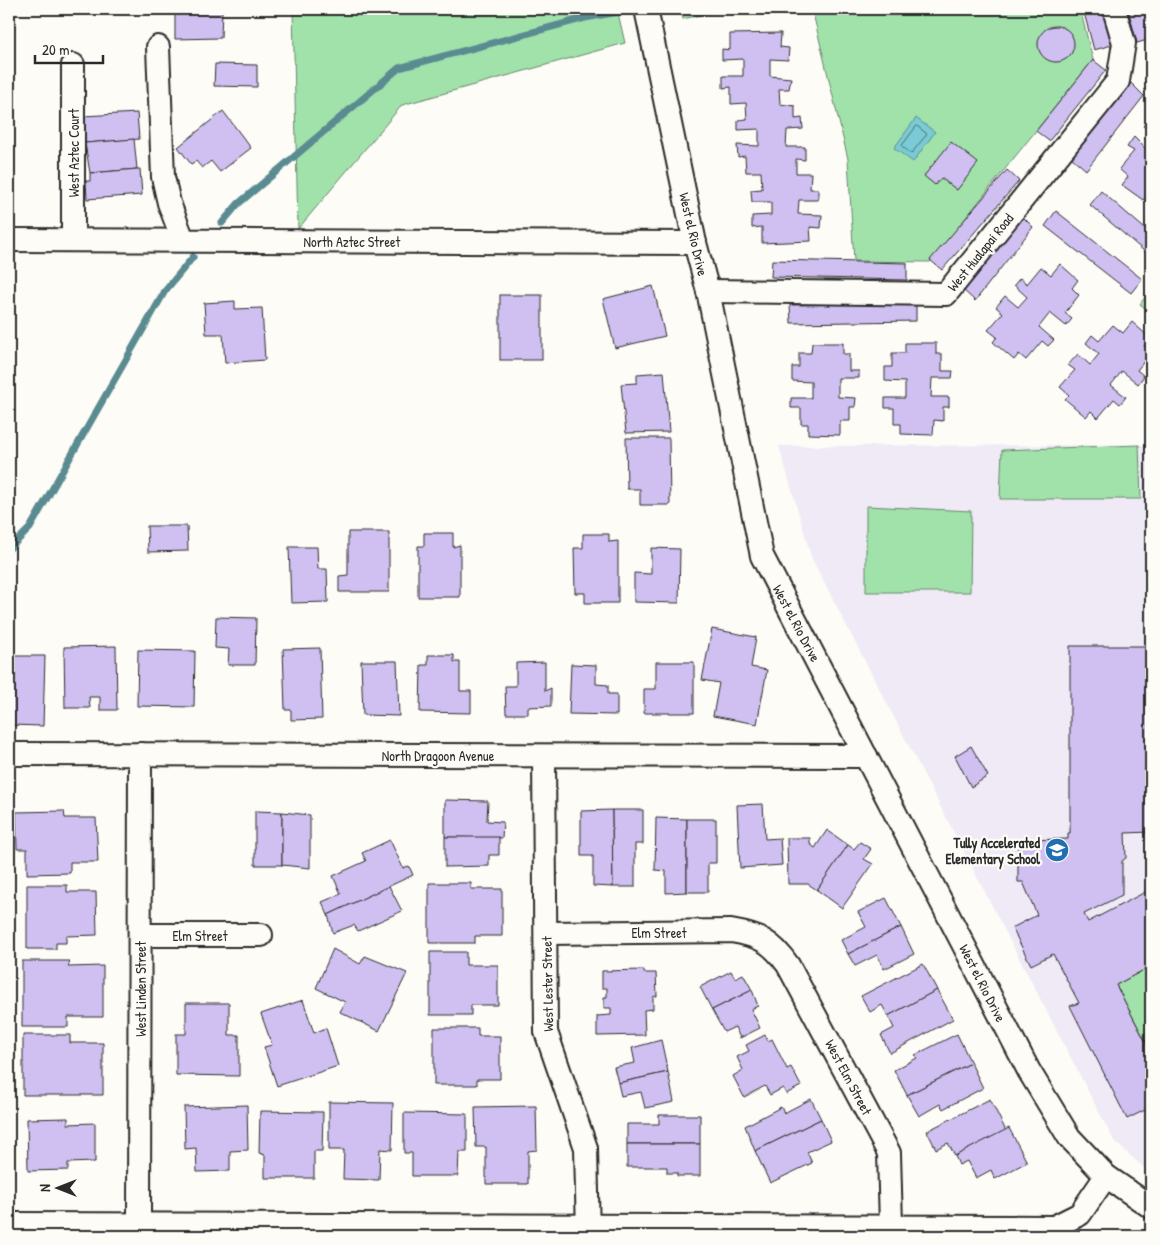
<svg xmlns="http://www.w3.org/2000/svg" width="1160" height="1245" font-family="'Patrick Hand',sans-serif">
<rect width="100%" height="100%" fill="#fdfcf7"/>
<filter id="ink" filterUnits="userSpaceOnUse"><feTurbulence type="fractalNoise" baseFrequency=".02" numOctaves="2"/><feDisplacementMap in="SourceGraphic" scale="10" xChannelSelector="R" yChannelSelector="G"/><feConvolveMatrix kernelMatrix="1 2 1 2 8 2 1 2 1" color-interpolation-filters="sRGB"/></filter>
<g filter="url(#ink)">
<polygon fill="#efeaf5" points="1151,445 1151,1174 1114,1141 812,559 779,446"/>
<g fill="#a1e2ab" stroke="#66866b">
<polygon points="293,9 617,9 625,43 402,105 298,229"/>
<polygon points="680,9 726,9 683,19"/>
<polygon points="812,9 1080,9 1093,60 930,262 854,261 848,159"/>
<polygon points="1151,289 1151,313 1140,304"/>
<polygon points="1139,445 1141,499 1000,499 1002,450"/>
<polygon points="866,506 971,511 970,592 866,592"/>
<polygon points="1151,966 1151,1051 1116,985"/>
</g>
<polygon fill="#7acbd5" stroke="#5a8b91" points="916,118 935,132 913,162 894,148"/>
<g fill="none" stroke-linecap="round" stroke-linejoin="round">
<polygon stroke="#4b6b6f" stroke-width="1" points="917,126 927,134 911,154 902,146"/>
<g stroke="#5a8b91" stroke-width="7">
<polyline points="222,223 238,204 399,68 585,18 635,9"/>
<polyline points="9,549 30,528 165,291 193,257"/>
</g>
</g>
<g fill="#cfc0f1" stroke="#2b2b2b">
<polygon points="175,9 222,9 221,38 175,39"/>
<polygon points="1083,9 1103,9 1112,45 1094,50"/>
<polygon points="1128,9 1145,9 1151,39 1137,43"/>
<circle cx="1056" cy="44" r="18"/>
<polygon points="781,33 780,47 789,48 788,60 770,59 770,76 791,78 789,89 779,89 780,104 795,106 795,119 802,118 803,129 787,130 786,147 805,147 805,160 796,159 796,173 811,173 810,189 818,189 818,200 799,200 798,214 822,215 821,228 810,227 811,241 762,243 762,227 752,228 752,216 771,215 771,202 752,202 751,190 762,189 761,172 746,172 745,156 738,157 737,145 759,146 759,129 738,130 738,120 747,119 746,103 731,104 731,87 723,88 723,76 743,76 743,59 722,60 722,49 730,50 730,34"/>
<polygon points="1093,60 1106,70 1049,141 1036,131"/>
<polygon points="215,64 257,65 257,87 214,86"/>
<polygon points="1131,83 1144,96 1086,170 1071,157"/>
<polygon points="223,111 251,148 220,172 211,161 202,168 196,161 191,164 178,147"/>
<polygon points="137,113 139,139 85,143 83,116"/>
<polygon points="1151,116 1151,133 1143,126"/>
<polygon points="1134,137 1149,152 1151,148 1151,197 1148,194 1143,200 1122,185 1128,177 1119,169 1134,151 1127,147"/>
<polygon points="134,139 137,169 90,173 85,143"/>
<polygon points="951,142 978,163 957,190 941,178 935,185 924,176"/>
<polygon points="137,169 140,169 142,195 87,199 86,181 90,181 90,173"/>
<polygon points="1007,170 1019,181 942,270 930,260"/>
<polygon points="1101,191 1151,234 1151,257 1090,205"/>
<polygon points="1056,211 1142,279 1131,293 1045,226"/>
<polygon points="1022,216 1033,227 975,301 961,288"/>
<polygon points="772,260 907,263 907,280 771,277"/>
<polygon points="1060,264 1078,280 1072,288 1079,295 1065,313 1072,319 1066,326 1050,313 1039,327 1054,340 1048,346 1042,341 1026,360 1019,354 1014,360 993,342 997,337 988,330 1003,313 996,307 1005,296 1018,307 1027,297 1014,285 1020,278 1027,284 1041,267 1051,275"/>
<polygon points="653,286 665,336 615,348 603,299"/>
<rect x="500" y="295" width="42" height="65"/>
<polygon points="235,301 235,309 262,308 265,360 225,363 223,334 206,334 204,303"/>
<polygon points="916,303 916,321 791,323 790,305"/>
<polygon points="1132,322 1150,338 1144,346 1151,353 1137,370 1144,376 1138,384 1122,371 1111,385 1126,397 1120,404 1114,399 1098,418 1091,411 1086,417 1065,399 1069,395 1060,387 1075,370 1068,365 1078,354 1090,365 1099,354 1086,343 1092,335 1099,341 1113,325 1123,333"/>
<polygon points="812,343 843,343 843,354 849,354 849,371 859,371 859,378 838,378 838,397 856,398 855,407 850,407 850,421 840,421 840,435 808,434 808,424 801,424 801,408 791,408 791,398 811,398 811,382 792,381 792,367 799,367 799,353 811,353"/>
<polygon points="905,343 936,343 936,354 942,354 942,371 953,371 952,378 932,378 931,397 949,397 949,407 943,407 943,421 934,420 933,435 901,434 901,424 894,424 894,408 885,408 885,398 905,398 905,382 885,381 885,367 892,367 892,353 905,353"/>
<polygon points="664,372 669,432 626,433 621,384 637,383 637,374"/>
<polygon points="626,438 669,438 670,505 640,505 640,489 627,489"/>
<polygon points="147,526 187,526 188,551 148,552"/>
<polygon points="348,532 389,532 389,592 339,592 339,576 348,575"/>
<polygon points="424,533 453,533 453,547 460,545 460,597 418,597 418,546 424,546"/>
<polygon points="583,534 609,534 609,542 618,541 618,603 585,603 585,593 575,593 574,548 583,548"/>
<polygon points="289,547 317,547 318,569 327,569 328,602 291,603"/>
<polygon points="651,548 680,549 679,603 634,602 634,573 651,574"/>
<polygon points="216,617 256,618 255,665 228,665 229,649 215,648"/>
<polygon points="712,629 756,637 751,667 767,670 757,724 713,716 719,683 702,680"/>
<polygon points="116,646 117,710 100,710 100,697 89,697 90,708 65,708 64,647"/>
<polygon points="1070,646 1151,646 1151,832 1125,833 1126,858 1122,861 1122,895 1084,914 1088,922 1151,889 1151,966 1116,985 1151,1052 1151,1107 1127,1119 1070,1006 1079,1003 1053,954 1031,965 1012,928 1037,915 1023,882 1018,882 1018,840 1068,839 1068,833 1070,833"/>
<polygon points="320,648 322,719 291,720 291,710 285,710 283,649"/>
<polygon points="138,650 195,651 194,707 137,706"/>
<polygon points="428,655 454,655 454,662 460,662 460,691 471,691 471,713 420,712 421,665 428,665"/>
<polygon points="9,656 45,656 43,726 9,725"/>
<polygon points="361,661 397,661 399,716 363,715"/>
<polygon points="545,662 545,691 551,688 551,706 528,707 528,714 506,714 505,686 516,686 516,663"/>
<polygon points="656,662 694,662 694,713 644,713 644,689 656,689"/>
<polygon points="571,664 596,665 596,684 608,685 608,694 617,694 617,715 569,714"/>
<polygon points="971,746 988,776 971,787 955,756"/>
<polygon points="445,800 488,801 487,821 503,822 502,838 445,837"/>
<polygon points="763,804 765,839 780,838 782,865 740,868 737,805"/>
<polygon points="612,810 613,887 593,886 593,856 581,856 581,811"/>
<polygon points="612,810 643,810 643,844 635,844 635,887 613,887"/>
<polygon points="64,811 65,818 96,818 98,862 70,862 70,873 27,874 27,849 17,849 16,812"/>
<polygon points="255,811 282,812 282,865 255,865"/>
<polygon points="282,812 310,815 310,868 282,865"/>
<polygon points="656,818 687,819 687,892 666,893 666,871 655,870"/>
<polygon points="687,819 716,819 716,863 708,863 708,892 687,892"/>
<polygon points="827,830 848,845 817,890 808,884 788,884 787,838 810,838 810,844 815,848"/>
<polygon points="445,837 499,837 499,855 489,855 489,866 445,867"/>
<polygon points="390,840 403,868 409,866 413,875 328,915 322,902 341,894 333,876 366,861 362,853"/>
<polygon points="860,842 871,849 864,859 873,864 842,908 817,890 848,845 854,849"/>
<polygon points="429,883 471,883 471,889 502,889 502,936 475,936 475,943 429,943"/>
<polygon points="27,885 67,885 67,892 96,892 97,935 66,936 66,943 56,943 56,949 27,949"/>
<polygon points="389,886 402,911 358,931 354,925 333,933 328,915"/>
<polygon points="886,898 901,927 848,954 841,940 866,927 858,912"/>
<polygon points="901,927 914,954 884,969 877,955 855,966 848,954"/>
<polygon points="333,949 360,964 365,956 407,973 379,1031 340,1012 345,1002 316,988"/>
<polygon points="430,952 466,952 466,965 498,965 498,1005 471,1005 471,1015 430,1015"/>
<polygon points="22,961 70,961 68,967 103,966 103,1017 68,1017 68,1027 22,1027"/>
<polygon points="923,964 937,990 888,1016 882,1005 870,1012 861,996"/>
<polygon points="644,970 644,973 656,973 657,996 653,997 653,1009 644,1010 645,1035 597,1036 597,1016 611,1015 611,1008 604,1008 604,997 607,997 607,988 602,988 602,971"/>
<polygon points="731,971 735,978 743,974 752,990 712,1010 700,987"/>
<polygon points="752,990 758,1006 751,1009 760,1028 740,1038 735,1027 724,1032 712,1010"/>
<polygon points="937,990 953,1019 890,1053 881,1035 894,1028 888,1016"/>
<polygon points="303,1000 314,1033 326,1028 338,1066 277,1086 264,1047 272,1045 261,1014"/>
<polygon points="186,1003 229,1003 229,1035 239,1035 239,1076 176,1075 176,1034 186,1034"/>
<polygon points="434,1028 478,1028 478,1036 500,1036 500,1079 477,1079 477,1085 434,1085"/>
<polygon points="957,1034 971,1063 907,1095 894,1070 917,1058 915,1055"/>
<polygon points="23,1035 70,1035 70,1043 103,1043 103,1095 23,1095"/>
<polygon points="765,1035 768,1041 772,1039 787,1069 791,1067 801,1086 786,1094 783,1088 770,1095 765,1086 744,1097 733,1076 743,1070 737,1057 749,1051 746,1045"/>
<polygon points="661,1040 668,1072 618,1083 614,1067 635,1063 632,1048"/>
<polygon points="971,1063 983,1088 943,1109 940,1104 919,1116 907,1095"/>
<polygon points="668,1072 674,1102 645,1108 641,1092 621,1096 618,1083"/>
<polygon points="811,1099 821,1119 755,1151 745,1126 781,1107 784,1113"/>
<polygon points="990,1099 1006,1131 955,1156 948,1143 936,1149 927,1131"/>
<polygon points="329,1102 393,1103 392,1150 380,1149 379,1180 343,1179 344,1150 329,1150"/>
<polygon points="247,1105 248,1150 230,1151 230,1171 197,1172 196,1148 185,1149 184,1107"/>
<polygon points="536,1106 537,1150 528,1151 528,1184 486,1184 486,1147 476,1147 475,1107"/>
<polygon points="260,1111 323,1112 322,1151 314,1151 314,1178 265,1178 265,1155 259,1153"/>
<polygon points="404,1113 467,1114 467,1152 459,1152 458,1176 412,1176 412,1153 404,1153"/>
<polygon points="659,1115 700,1115 700,1144 627,1144 627,1124 659,1124"/>
<polygon points="68,1118 68,1124 95,1123 95,1162 68,1163 68,1170 28,1171 27,1119"/>
<polygon points="821,1119 831,1141 807,1152 812,1163 770,1183 755,1151"/>
<polygon points="1009,1128 1027,1162 995,1179 991,1170 976,1178 967,1161 959,1165 955,1156"/>
<polygon points="627,1144 700,1144 700,1176 677,1176 677,1173 667,1173 667,1167 627,1167"/>
</g>
<g fill="none" stroke-linecap="round" stroke-linejoin="round">
<g stroke="#2b2b2b" stroke-width="26">
<g id="minor">
<polyline points="646,9 695,243 708,291 762,556 1029,1071 1069,1137 1106,1176 1151,1207"/>
<polyline points="158,47 163,177 169,203 183,240"/>
<polyline points="73,65 73,240"/>
<polyline points="9,240 695,243"/>
<polyline points="708,291 946,294 1118,81 1124,43 1114,9"/>
<polyline points="9,754 866,756"/>
<polyline points="544,756 546,1032 586,1148 588,1236"/>
<path d="M547,933L731,931C760,936 771,941 788,965L889,1153L891,1225"/>
<polyline points="140,935 261,935"/>
<polyline points="9,1224 1054,1227 1080,1214 1106,1176"/>
<polyline points="139,1225 140,754"/>
</g>
</g>
<use href="#minor" stroke="#fdfcf7" stroke-width="22"/>
</g>
</g>
<defs>
<g id="school-disc" transform="scale(1.25)"><circle r="9.5" fill="#1f6fb2" stroke="#fdfcf7"/><path d="M0-5L7-2L0 1L-7-2ZM-4 1L0 2.5L4 1V4Q0 6-4 4Z" fill="#fff"/></g>
</defs>
<g fill-rule="evenodd">
<use href="#school-disc" x="1057" y="850"/>
</g>
<g text-anchor="middle" dominant-baseline="central" stroke-width="4.5" stroke-linejoin="round" paint-order="stroke">
<g font-size="14" fill="#2b2b2b" stroke="#fdfcf7">
<text transform="translate(73 153) rotate(-90)">West Aztec Court</text>
<text transform="translate(694 234) rotate(77)">West el Rio Drive</text>
<text x="352" y="241">North Aztec Street</text>
<text transform="translate(980 252) rotate(-51)">West Hualapai Road</text>
<text transform="translate(797 623) rotate(62)">West el Rio Drive</text>
<text x="438" y="755">North Dragoon Avenue</text>
<text x="659" y="932">Elm Street</text>
<text x="200" y="935">Elm Street</text>
<text transform="translate(983 983) rotate(63)">West el Rio Drive</text>
<text transform="translate(547 984) rotate(-91)">West Lester Street</text>
<text transform="translate(140 989) rotate(-90)">West Linden Street</text>
<text transform="translate(849 1077) rotate(62)">West Elm Street</text>
</g>
<g font-size="14" font-weight="bold" fill="#2b2b2b" stroke="#fdfcf7" text-anchor="end">
<text x="1040" y="842">Tully Accelerated<tspan x="1040" dy="16">Elementary School</tspan></text>
</g>
</g>
<rect width="1160" height="1245" fill="none" stroke="#fdfcf7" stroke-width="30"/>
<rect x="15" y="15" width="1130" height="1215" fill="none" stroke="#2b2b2b" stroke-width="2" filter="url(#ink)"/>
<g transform="translate(58 1188) rotate(270)" stroke="#fdfcf7" stroke-width="4" paint-order="stroke">
<path d="M0-4L9 19L0 12L-9 19Z" fill="#2b2b2b"/>
<text y="-8" font-size="14" font-weight="bold" text-anchor="middle" fill="#2b2b2b">N</text>
</g>
<path d="M35 55v8h68v-8" fill="none" stroke="#2b2b2b" stroke-width="2.5"/>
<text x="42" y="55" font-size="15" fill="#2b2b2b" stroke="#fdfcf7" stroke-width="4" paint-order="stroke">20 m</text>
</svg>
